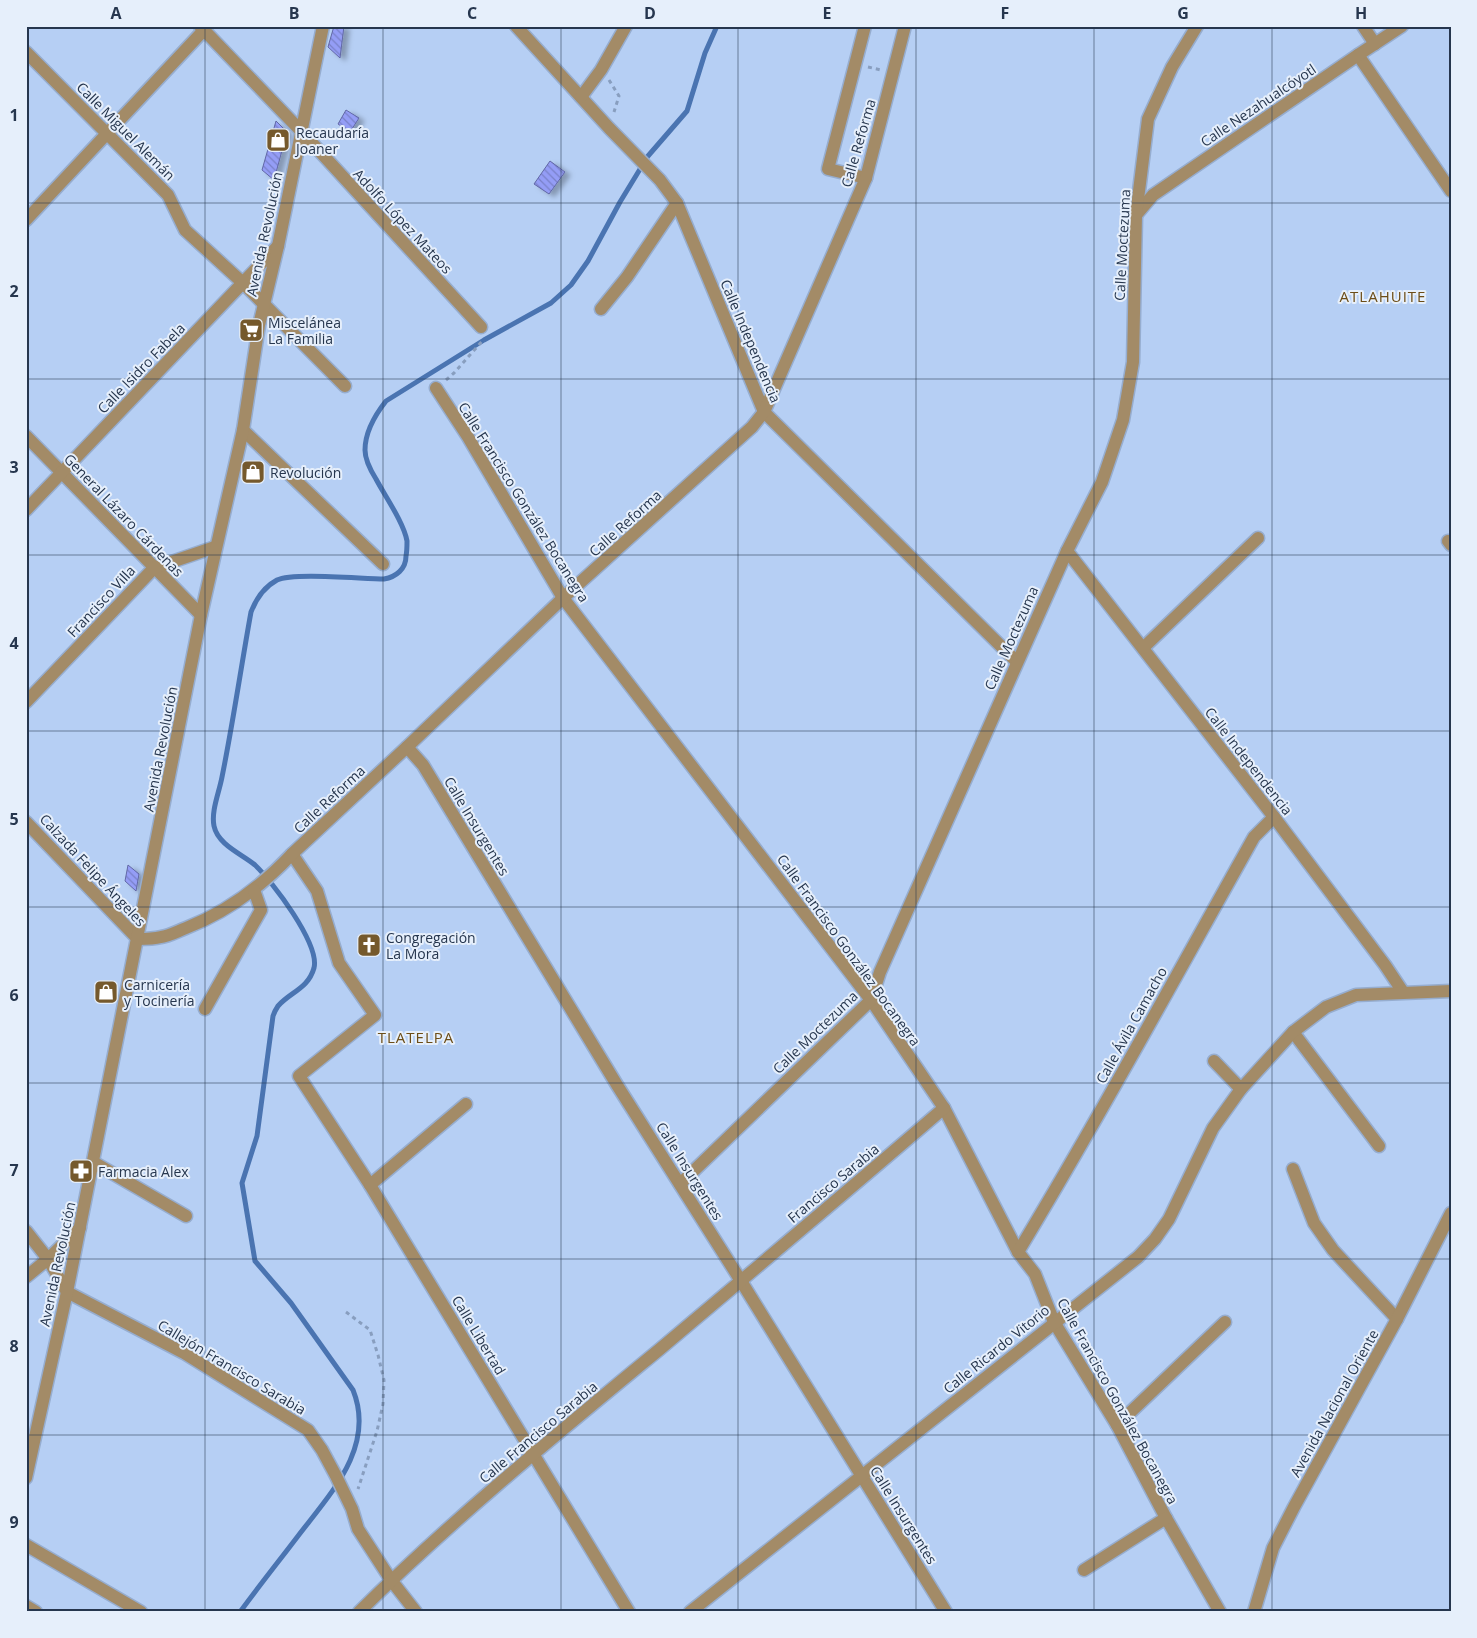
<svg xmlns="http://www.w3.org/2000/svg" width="1477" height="1638" font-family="'Open Sans',sans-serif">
<defs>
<pattern id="building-back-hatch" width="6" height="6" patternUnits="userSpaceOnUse" patternTransform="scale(1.25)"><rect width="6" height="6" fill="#949df6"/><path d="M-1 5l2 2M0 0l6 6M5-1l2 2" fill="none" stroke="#7981c9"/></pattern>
<filter id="shadow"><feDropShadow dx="5.5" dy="3" stdDeviation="2.5" flood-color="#0004"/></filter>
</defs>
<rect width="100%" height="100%" fill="#b6cff4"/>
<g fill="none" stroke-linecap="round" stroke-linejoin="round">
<path stroke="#4a74b1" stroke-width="5" d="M240,1612C259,1586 279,1561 298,1536C330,1494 376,1447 353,1390L291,1303L255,1261L242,1183L257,1136L273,1016C274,1013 276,1009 278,1006C290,992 308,989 314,968C320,944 272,881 255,865C242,854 218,845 214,826C211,811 219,793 222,777C233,723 241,667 251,612C256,599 264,587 277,580C293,572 363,579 384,579C396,577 406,569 406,556C407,551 407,546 407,541C404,523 385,496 376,479C371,471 365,460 365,450C365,431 375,415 386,401L484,340L551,303L571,285L588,261L620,202L648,156L687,111L705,53L717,26"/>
</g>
<g fill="url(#building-back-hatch)" stroke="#6167a5" filter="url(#shadow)">
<polygon points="334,26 344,26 340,58 328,47"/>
<polygon points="346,110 359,118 350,132 338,124"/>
<polygon points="276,121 287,132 274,180 262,170"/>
<polygon points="550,161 565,172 549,194 534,184"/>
<polygon points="128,865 139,874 136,891 125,881"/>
</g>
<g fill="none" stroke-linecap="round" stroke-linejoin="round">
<g stroke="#96adcf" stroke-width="15">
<g id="minor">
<polyline points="200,26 301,131 481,327"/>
<polyline points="516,26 609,128 660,180 677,203 764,412 1017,662"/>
<polyline points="865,26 828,169 866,178"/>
<polyline points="1363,26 1375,44"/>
<polyline points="26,52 168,195 185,230 243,283 345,386"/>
<polyline points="1358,55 1451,191"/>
<polyline points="581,97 601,70 626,26"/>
<polyline points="1136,215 1153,195 1358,55 1402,26"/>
<polyline points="26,220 204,30"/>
<polyline points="601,309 627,277 677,203"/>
<polyline points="436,388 468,437 563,598 871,1000 944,1108 1018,1252 1035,1274 1054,1322 1117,1425 1166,1518 1220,1612"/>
<polyline points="243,430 383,564"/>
<polyline points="26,436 201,615"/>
<polyline points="26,510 278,246"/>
<polyline points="1448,541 1451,545"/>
<polyline points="1067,551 1274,817 1385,965 1403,992"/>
<polyline points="1143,648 1258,538"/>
<polyline points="26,702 154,568 215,547"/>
<polyline points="407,747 423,765 617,1085 741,1281 946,1612"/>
<polyline points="26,822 138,939"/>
<polyline points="292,854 317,891 339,963 375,1015 299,1076 370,1185 629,1612"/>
<path d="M138,939C145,939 153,939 161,937C169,936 178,931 186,928C227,912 262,886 292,854L407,747L563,598L752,427L764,412L866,178L905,26"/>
<polyline points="205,1009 261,910 254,890"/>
<polyline points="1293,1032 1379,1146"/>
<polyline points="1214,1061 1241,1089"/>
<polyline points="93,1162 186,1216"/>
<polyline points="1293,1169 1314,1223 1333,1250 1397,1319"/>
<polyline points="680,1184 871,1000 880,972 1067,551 1102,482 1123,420 1133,362 1136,215 1148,119 1172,67 1197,26"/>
<polyline points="370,1185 466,1104"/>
<polyline points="26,1231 48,1259 67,1292 184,1353 308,1430 322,1450 336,1476 352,1509 358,1529 391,1580 416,1612"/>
<path d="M1018,1252C1100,1116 1176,976 1254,837L1274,817"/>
<polyline points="26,1277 48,1259 80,1228"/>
<polyline points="1117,1425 1225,1322"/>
<polyline points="26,1478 67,1292 201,615 243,430 259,325 278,246 323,26"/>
<polyline points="26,1545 141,1612"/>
<polyline points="1084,1570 1166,1518"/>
<polyline points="26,1606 36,1612"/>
<path d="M359,1612C454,1518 557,1434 660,1349C755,1269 850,1189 944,1108"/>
<polyline points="690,1612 1138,1257 1155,1239 1169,1219 1213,1128 1241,1089 1293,1032 1326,1007 1356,995 1451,991"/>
<polyline points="1254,1612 1273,1548 1294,1507 1397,1319 1451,1213"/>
</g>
</g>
<g stroke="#889ebf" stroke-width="3" stroke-dasharray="4 4" stroke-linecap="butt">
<polyline points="868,67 881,70"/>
<polyline points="609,80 619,96 614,112"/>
<polyline points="446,380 454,373 484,339"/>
<polyline points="346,1312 370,1330 378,1355 384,1380 383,1404 377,1431 358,1489"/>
</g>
<use href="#minor" stroke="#a38b67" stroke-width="12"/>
</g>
<path fill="none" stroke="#26364e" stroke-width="1" stroke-opacity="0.55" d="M205,26V1612M383,26V1612M561,26V1612M738,26V1612M916,26V1612M1094,26V1612M1272,26V1612M26,203H1451M26,379H1451M26,555H1451M26,731H1451M26,907H1451M26,1083H1451M26,1259H1451M26,1435H1451"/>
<defs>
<g id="shop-square" transform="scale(1.25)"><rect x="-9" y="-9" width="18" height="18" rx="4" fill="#75592c" stroke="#e6effb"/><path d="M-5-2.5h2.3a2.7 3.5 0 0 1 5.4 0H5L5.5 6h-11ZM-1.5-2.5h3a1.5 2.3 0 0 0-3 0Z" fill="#fff"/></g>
<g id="supermarket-square" transform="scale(1.25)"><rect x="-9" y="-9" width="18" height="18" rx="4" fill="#75592c" stroke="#e6effb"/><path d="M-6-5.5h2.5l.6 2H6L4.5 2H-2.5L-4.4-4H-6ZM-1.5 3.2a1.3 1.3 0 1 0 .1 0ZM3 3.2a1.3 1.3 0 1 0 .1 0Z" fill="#fff"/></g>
<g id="church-square" transform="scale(1.25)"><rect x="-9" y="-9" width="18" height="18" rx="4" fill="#75592c" stroke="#e6effb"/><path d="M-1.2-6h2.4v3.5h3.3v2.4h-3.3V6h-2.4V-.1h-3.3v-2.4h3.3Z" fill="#fff"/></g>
<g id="pharmacy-square" transform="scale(1.25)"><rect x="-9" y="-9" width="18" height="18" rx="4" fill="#75592c" stroke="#e6effb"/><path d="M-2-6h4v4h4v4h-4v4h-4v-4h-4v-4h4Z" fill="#fff"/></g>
</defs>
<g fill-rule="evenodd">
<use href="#shop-square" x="278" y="140"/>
<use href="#supermarket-square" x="251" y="330"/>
<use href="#shop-square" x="253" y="472"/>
<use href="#church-square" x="369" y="945"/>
<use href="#shop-square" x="106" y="992"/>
<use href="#pharmacy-square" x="81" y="1171"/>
</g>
<g text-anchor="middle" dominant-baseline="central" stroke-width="4" stroke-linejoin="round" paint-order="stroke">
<g font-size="14" fill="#26364e" stroke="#e6effb">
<text transform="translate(1258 105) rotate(-34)">Calle Nezahualcóyotl</text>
<text transform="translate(126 131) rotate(45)">Calle Miguel Alemán</text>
<text transform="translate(858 143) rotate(-74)">Calle Reforma</text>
<text transform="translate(403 221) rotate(47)">Adolfo López Mateos</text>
<text transform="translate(264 234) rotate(-78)">Avenida Revolución</text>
<text transform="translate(1122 245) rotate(-87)">Calle Moctezuma</text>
<text transform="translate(751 341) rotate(67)">Calle Independencia</text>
<text transform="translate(141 368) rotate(-46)">Calle Isidro Fabela</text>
<text transform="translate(524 502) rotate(58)">Calle Francisco González Bocanegra</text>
<text transform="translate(124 515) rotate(46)">General Lázaro Cárdenas</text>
<text transform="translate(625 523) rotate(-42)">Calle Reforma</text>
<text transform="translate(101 601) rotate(-47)">Francisco Villa</text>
<text transform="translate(1011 638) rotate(-66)">Calle Moctezuma</text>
<text transform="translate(160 749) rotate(-79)">Avenida Revolución</text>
<text transform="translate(1249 761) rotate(52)">Calle Independencia</text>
<text transform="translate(329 799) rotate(-43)">Calle Reforma</text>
<text transform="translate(477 826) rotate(59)">Calle Insurgentes</text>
<text transform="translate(93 870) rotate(47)">Calzada Felipe Ángeles</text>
<text transform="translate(849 950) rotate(54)">Calle Francisco González Bocanegra</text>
<text transform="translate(1131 1025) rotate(-61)">Calle Ávila Camacho</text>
<text transform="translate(815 1032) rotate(-44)">Calle Moctezuma</text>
<text transform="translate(690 1171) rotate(58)">Calle Insurgentes</text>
<text transform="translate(833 1183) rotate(-40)">Francisco Sarabia</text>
<text transform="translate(57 1264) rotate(-78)">Avenida Revolución</text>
<text transform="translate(479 1335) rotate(59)">Calle Libertad</text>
<text transform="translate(996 1349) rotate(-39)">Calle Ricardo Vitorio</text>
<text transform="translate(232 1367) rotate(31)">Callejón Francisco Sarabia</text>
<text transform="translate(1118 1401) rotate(61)">Calle Francisco González Bocanegra</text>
<text transform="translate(1334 1403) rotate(-61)">Avenida Nacional Oriente</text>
<text transform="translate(538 1432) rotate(-40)">Calle Francisco Sarabia</text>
<text transform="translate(904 1515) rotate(58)">Calle Insurgentes</text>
</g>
<g font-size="14" fill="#26364e" stroke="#e6effb" text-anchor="start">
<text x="296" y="132">Recaudaría<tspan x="296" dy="16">Joaner</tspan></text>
<text x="268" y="322">Miscelánea<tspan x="268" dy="16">La Familia</tspan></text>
<text x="270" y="472">Revolución</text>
<text x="386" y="937">Congregación<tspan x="386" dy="16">La Mora</tspan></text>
<text x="124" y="984">Carnicería<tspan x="124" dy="16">y Tocinería</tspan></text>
<text x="98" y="1171">Farmacia Alex</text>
</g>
<g font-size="15" letter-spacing="1" fill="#6c4d17" stroke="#e6effb">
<text x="1383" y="296">ATLAHUITE</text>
<text x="416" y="1037">TLATELPA</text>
</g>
</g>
<rect width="1477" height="1638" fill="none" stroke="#e6effb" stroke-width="55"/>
<rect x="28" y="28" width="1422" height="1582" fill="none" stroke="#26364e" stroke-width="2"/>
<g font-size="16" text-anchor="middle" font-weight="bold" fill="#26364e">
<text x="116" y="19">A</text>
<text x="294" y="19">B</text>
<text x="472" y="19">C</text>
<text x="650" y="19">D</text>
<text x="827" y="19">E</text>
<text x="1005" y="19">F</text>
<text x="1183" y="19">G</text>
<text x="1361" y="19">H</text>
<text x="14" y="121">1</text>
<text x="14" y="297">2</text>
<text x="14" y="473">3</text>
<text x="14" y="649">4</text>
<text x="14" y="825">5</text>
<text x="14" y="1001">6</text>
<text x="14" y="1176">7</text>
<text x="14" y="1352">8</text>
<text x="14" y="1528">9</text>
</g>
</svg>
